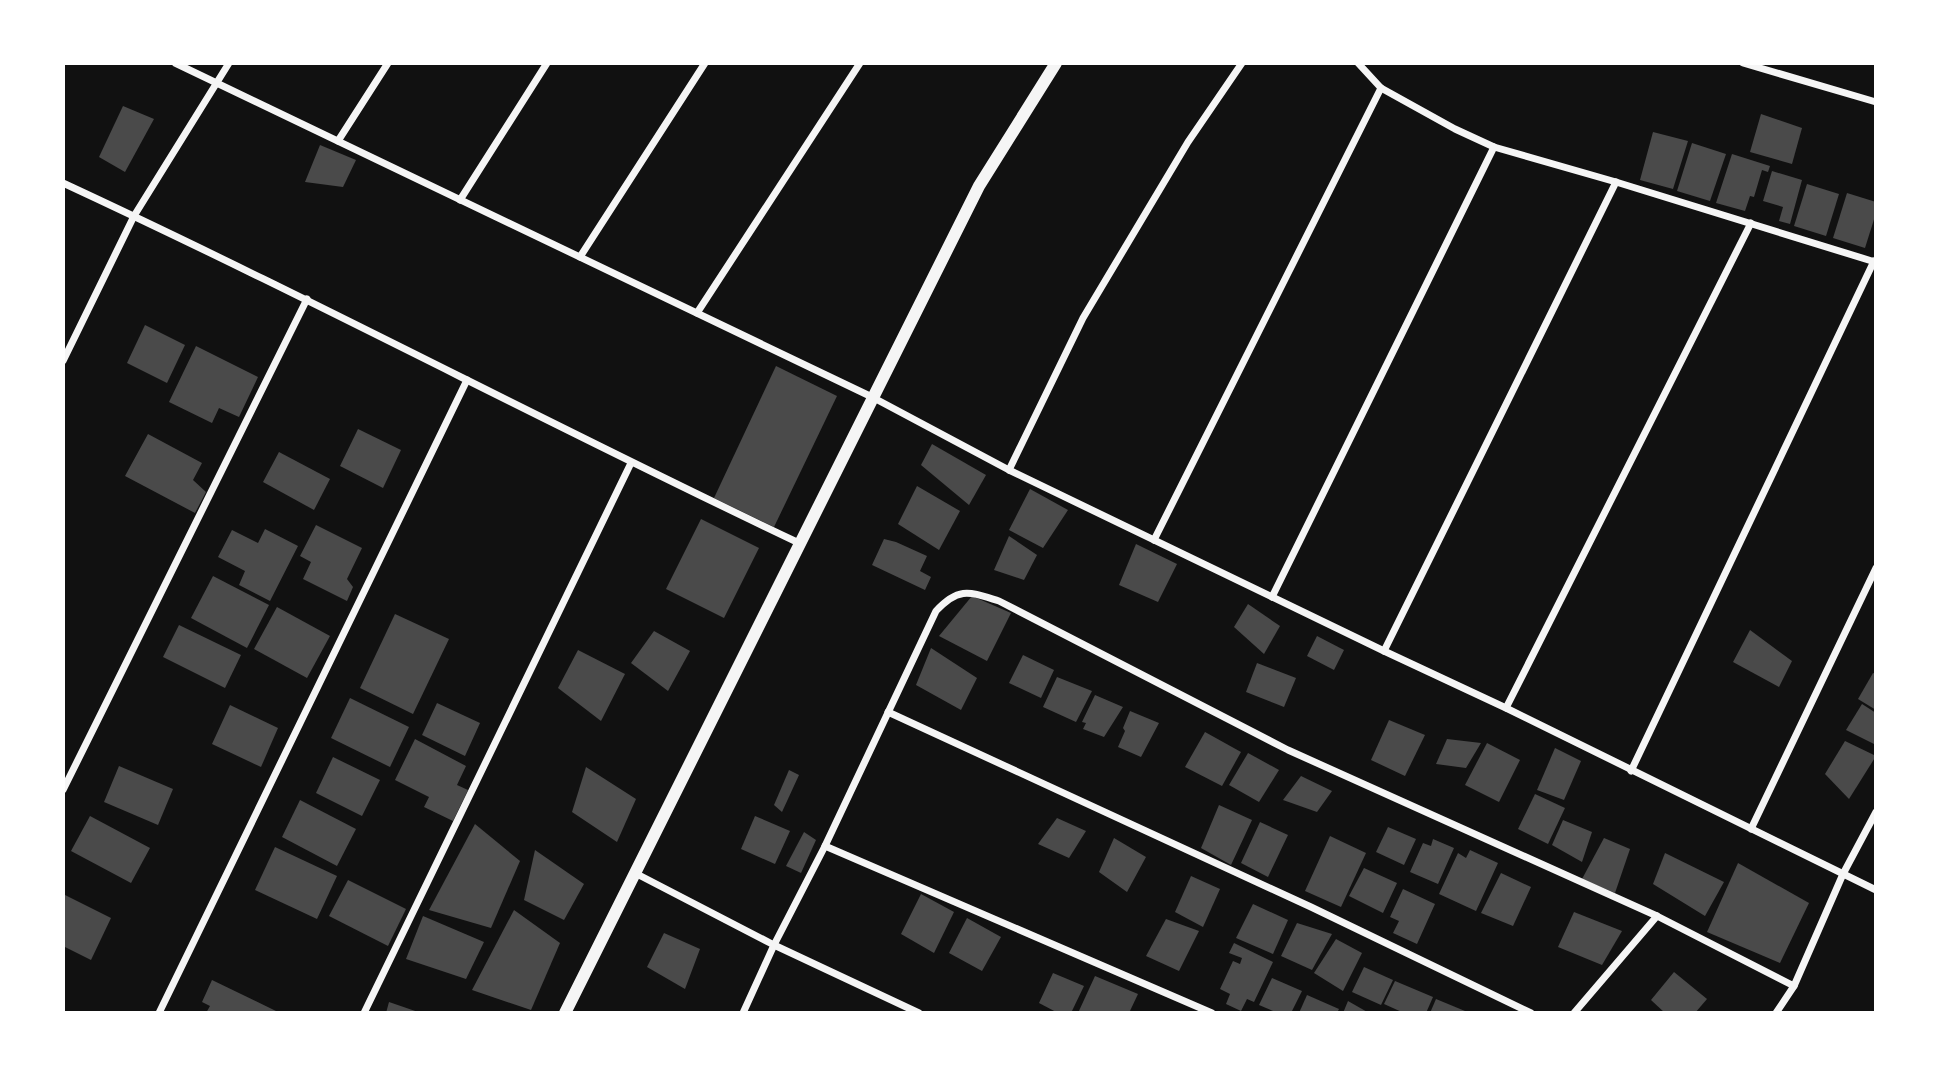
<svg xmlns="http://www.w3.org/2000/svg" width="1939" height="1076" font-family="'Public Sans',sans-serif">
<rect width="100%" height="100%" fill="#111"/>
<g fill="#4a4a4a">
<polygon points="123,106 154,119 125,172 99,157"/>
<polygon points="1761,114 1802,128 1792,164 1750,152"/>
<polygon points="1653,132 1688,141 1673,189 1640,180"/>
<polygon points="1692,143 1726,154 1710,201 1677,191"/>
<polygon points="320,145 356,160 343,187 305,182"/>
<polygon points="1732,154 1770,166 1768,172 1762,170 1754,197 1750,196 1745,211 1716,203"/>
<polygon points="1772,171 1802,180 1790,224 1779,221 1783,207 1763,201"/>
<polygon points="1807,184 1839,194 1826,236 1794,226"/>
<polygon points="1847,193 1876,202 1876,213 1865,248 1833,238"/>
<polygon points="145,325 185,345 167,383 127,363"/>
<polygon points="196,346 258,377 239,417 219,408 212,423 169,402"/>
<polygon points="776,366 837,396 774,527 714,498"/>
<polygon points="358,429 401,450 383,488 340,466"/>
<polygon points="148,434 202,463 193,480 206,492 195,513 125,476"/>
<polygon points="932,444 986,475 969,505 921,465"/>
<polygon points="279,452 330,479 314,510 263,482"/>
<polygon points="917,486 960,511 939,550 898,524"/>
<polygon points="1030,489 1068,510 1043,548 1009,530"/>
<polygon points="701,519 759,548 724,618 666,589"/>
<polygon points="316,525 362,548 347,579 353,587 347,601 303,579 311,562 300,556"/>
<polygon points="265,529 298,546 270,601 239,585 245,571 218,557 232,530 258,543"/>
<polygon points="1009,536 1037,555 1024,580 994,570"/>
<polygon points="884,539 896,542 927,556 920,571 931,577 925,590 872,565"/>
<polygon points="1136,544 1177,564 1158,602 1119,585"/>
<polygon points="213,576 269,605 247,648 191,618"/>
<polygon points="972,596 1011,613 987,661 939,636"/>
<polygon points="1248,604 1280,626 1264,654 1234,627"/>
<polygon points="277,607 330,636 307,678 254,649"/>
<polygon points="395,614 449,639 413,714 360,688"/>
<polygon points="179,625 241,655 225,688 163,657"/>
<polygon points="1750,630 1792,661 1779,687 1733,662"/>
<polygon points="654,631 690,651 668,691 631,663"/>
<polygon points="1317,636 1344,650 1334,670 1307,656"/>
<polygon points="931,648 977,678 961,710 916,685"/>
<polygon points="578,650 625,674 601,721 558,688"/>
<polygon points="1023,655 1054,670 1041,698 1009,683"/>
<polygon points="1257,663 1296,678 1284,707 1246,692"/>
<polygon points="1873,673 1876,674 1876,710 1858,699"/>
<polygon points="1057,677 1092,691 1076,722 1043,707"/>
<polygon points="1095,695 1123,707 1104,737 1083,729 1086,723 1082,722"/>
<polygon points="350,698 409,727 390,767 331,738"/>
<polygon points="437,703 480,723 465,756 422,735"/>
<polygon points="1862,704 1876,713 1876,745 1846,730"/>
<polygon points="230,705 278,728 261,767 212,744"/>
<polygon points="1130,711 1159,723 1141,757 1118,747 1125,731 1123,728"/>
<polygon points="1389,720 1425,735 1405,776 1371,760"/>
<polygon points="1205,732 1241,752 1222,786 1185,767"/>
<polygon points="415,739 466,766 457,785 468,790 453,821 424,807 429,797 395,780"/>
<polygon points="1447,739 1481,743 1466,768 1436,764"/>
<polygon points="1845,741 1876,756 1849,799 1825,774"/>
<polygon points="1487,743 1520,760 1499,802 1465,785"/>
<polygon points="1555,748 1581,761 1564,800 1537,790"/>
<polygon points="1248,753 1279,770 1259,802 1229,785"/>
<polygon points="333,757 380,780 362,816 316,793"/>
<polygon points="119,766 173,789 158,825 104,802"/>
<polygon points="586,767 636,799 617,842 572,812"/>
<polygon points="789,770 799,775 782,812 774,805"/>
<polygon points="1301,776 1332,791 1317,812 1283,800"/>
<polygon points="1535,794 1565,808 1548,844 1518,829"/>
<polygon points="300,800 356,829 337,866 282,837"/>
<polygon points="1219,805 1252,820 1231,865 1201,848"/>
<polygon points="90,816 150,848 131,883 71,851"/>
<polygon points="755,816 790,831 775,864 741,849"/>
<polygon points="1057,818 1086,831 1069,858 1038,844"/>
<polygon points="1563,820 1592,832 1582,862 1552,845"/>
<polygon points="1260,822 1288,835 1268,877 1241,863"/>
<polygon points="475,824 520,861 491,928 429,910"/>
<polygon points="1388,827 1416,839 1404,865 1376,852"/>
<polygon points="804,832 816,840 801,873 786,866"/>
<polygon points="1330,836 1366,853 1341,907 1305,891"/>
<polygon points="1114,838 1146,857 1127,892 1099,872"/>
<polygon points="1604,838 1630,849 1615,893 1582,879"/>
<polygon points="1433,839 1454,848 1438,884 1410,872 1423,843 1431,846"/>
<polygon points="275,847 337,876 317,919 255,890"/>
<polygon points="535,850 584,884 564,920 524,900"/>
<polygon points="1470,850 1498,863 1476,911 1439,894 1458,853 1466,858"/>
<polygon points="1665,853 1724,882 1705,916 1653,884"/>
<polygon points="1738,863 1809,903 1780,963 1707,932"/>
<polygon points="1364,868 1397,883 1383,913 1349,896"/>
<polygon points="1501,873 1531,887 1513,926 1481,913"/>
<polygon points="1191,876 1220,889 1203,927 1175,912"/>
<polygon points="348,880 406,909 388,946 329,916"/>
<polygon points="1403,889 1435,904 1417,944 1393,933 1399,921 1390,917"/>
<polygon points="63,894 111,918 91,960 63,946"/>
<polygon points="921,894 954,912 934,953 901,934"/>
<polygon points="1253,904 1288,920 1273,954 1236,938"/>
<polygon points="514,910 560,943 531,1010 472,990"/>
<polygon points="1574,912 1622,931 1602,965 1558,947"/>
<polygon points="423,916 484,942 466,979 406,959"/>
<polygon points="967,918 1001,937 982,971 949,953"/>
<polygon points="1166,919 1199,931 1179,971 1146,956"/>
<polygon points="1297,923 1332,934 1312,970 1281,956"/>
<polygon points="664,933 700,949 685,989 647,967"/>
<polygon points="1336,939 1362,953 1343,991 1314,973"/>
<polygon points="1234,943 1273,962 1254,1002 1247,999 1241,1011 1226,1004 1230,994 1220,989 1233,961 1240,964 1242,958 1229,953"/>
<polygon points="1364,967 1393,980 1381,1005 1352,992"/>
<polygon points="1674,972 1707,999 1695,1013 1665,1013 1651,1000"/>
<polygon points="1053,973 1084,986 1071,1013 1058,1013 1039,1003"/>
<polygon points="1095,976 1138,994 1129,1013 1078,1013"/>
<polygon points="1272,978 1302,991 1291,1013 1278,1013 1259,1005"/>
<polygon points="212,980 276,1011 275,1013 206,1013 210,1006 202,1002"/>
<polygon points="1395,981 1433,997 1426,1013 1404,1013 1384,1004"/>
<polygon points="1307,995 1339,1009 1337,1013 1299,1013"/>
<polygon points="1436,999 1465,1011 1464,1013 1430,1013"/>
<polygon points="1348,1001 1369,1013 1343,1013"/>
<polygon points="389,1002 421,1013 386,1013"/>
</g>
<g fill="none" stroke-linecap="round" stroke-linejoin="round">
<g stroke="#f5f5f5" stroke-width="7">
<polyline points="175,63 872,397 1009,470 1384,651 1506,708 1876,890"/>
<polyline points="1358,63 1381,88 1455,129 1494,147 1616,182 1875,262"/>
<polyline points="1743,63 1876,102"/>
<polyline points="338,141 388,63"/>
<path d="M63,183C311,298 552,426 799,543"/>
<polyline points="460,200 547,63"/>
<polyline points="580,257 705,63"/>
<polyline points="697,313 860,63"/>
<polyline points="63,361 134,216 229,63"/>
<polyline points="1009,470 1083,318 1188,142 1242,63"/>
<polyline points="1154,540 1381,88"/>
<polyline points="1272,597 1494,147"/>
<polyline points="1384,651 1616,182"/>
<polyline points="1506,708 1751,223"/>
<polyline points="888,712 1311,907 1531,1013"/>
<polyline points="1631,771 1874,261"/>
<polyline points="63,790 307,299"/>
<polyline points="1751,829 1876,568"/>
<polyline points="825,846 1212,1013"/>
<polyline points="635,873 774,945 919,1013"/>
<polyline points="159,1013 467,380"/>
<polyline points="364,1013 631,463"/>
<path d="M743,1013L774,945L825,846L936,611C959,586 970,592 999,601L1288,750L1657,916L1794,986"/>
<polyline points="1574,1013 1657,916"/>
<polyline points="1776,1013 1794,986 1843,874 1876,812"/>
</g>
<polyline stroke="#f5f5f5" stroke-width="12" points="565,1013 979,186 1056,63"/>
</g>
<rect width="1939" height="1076" fill="none" stroke="#ffffff" stroke-width="130"/>
</svg>
